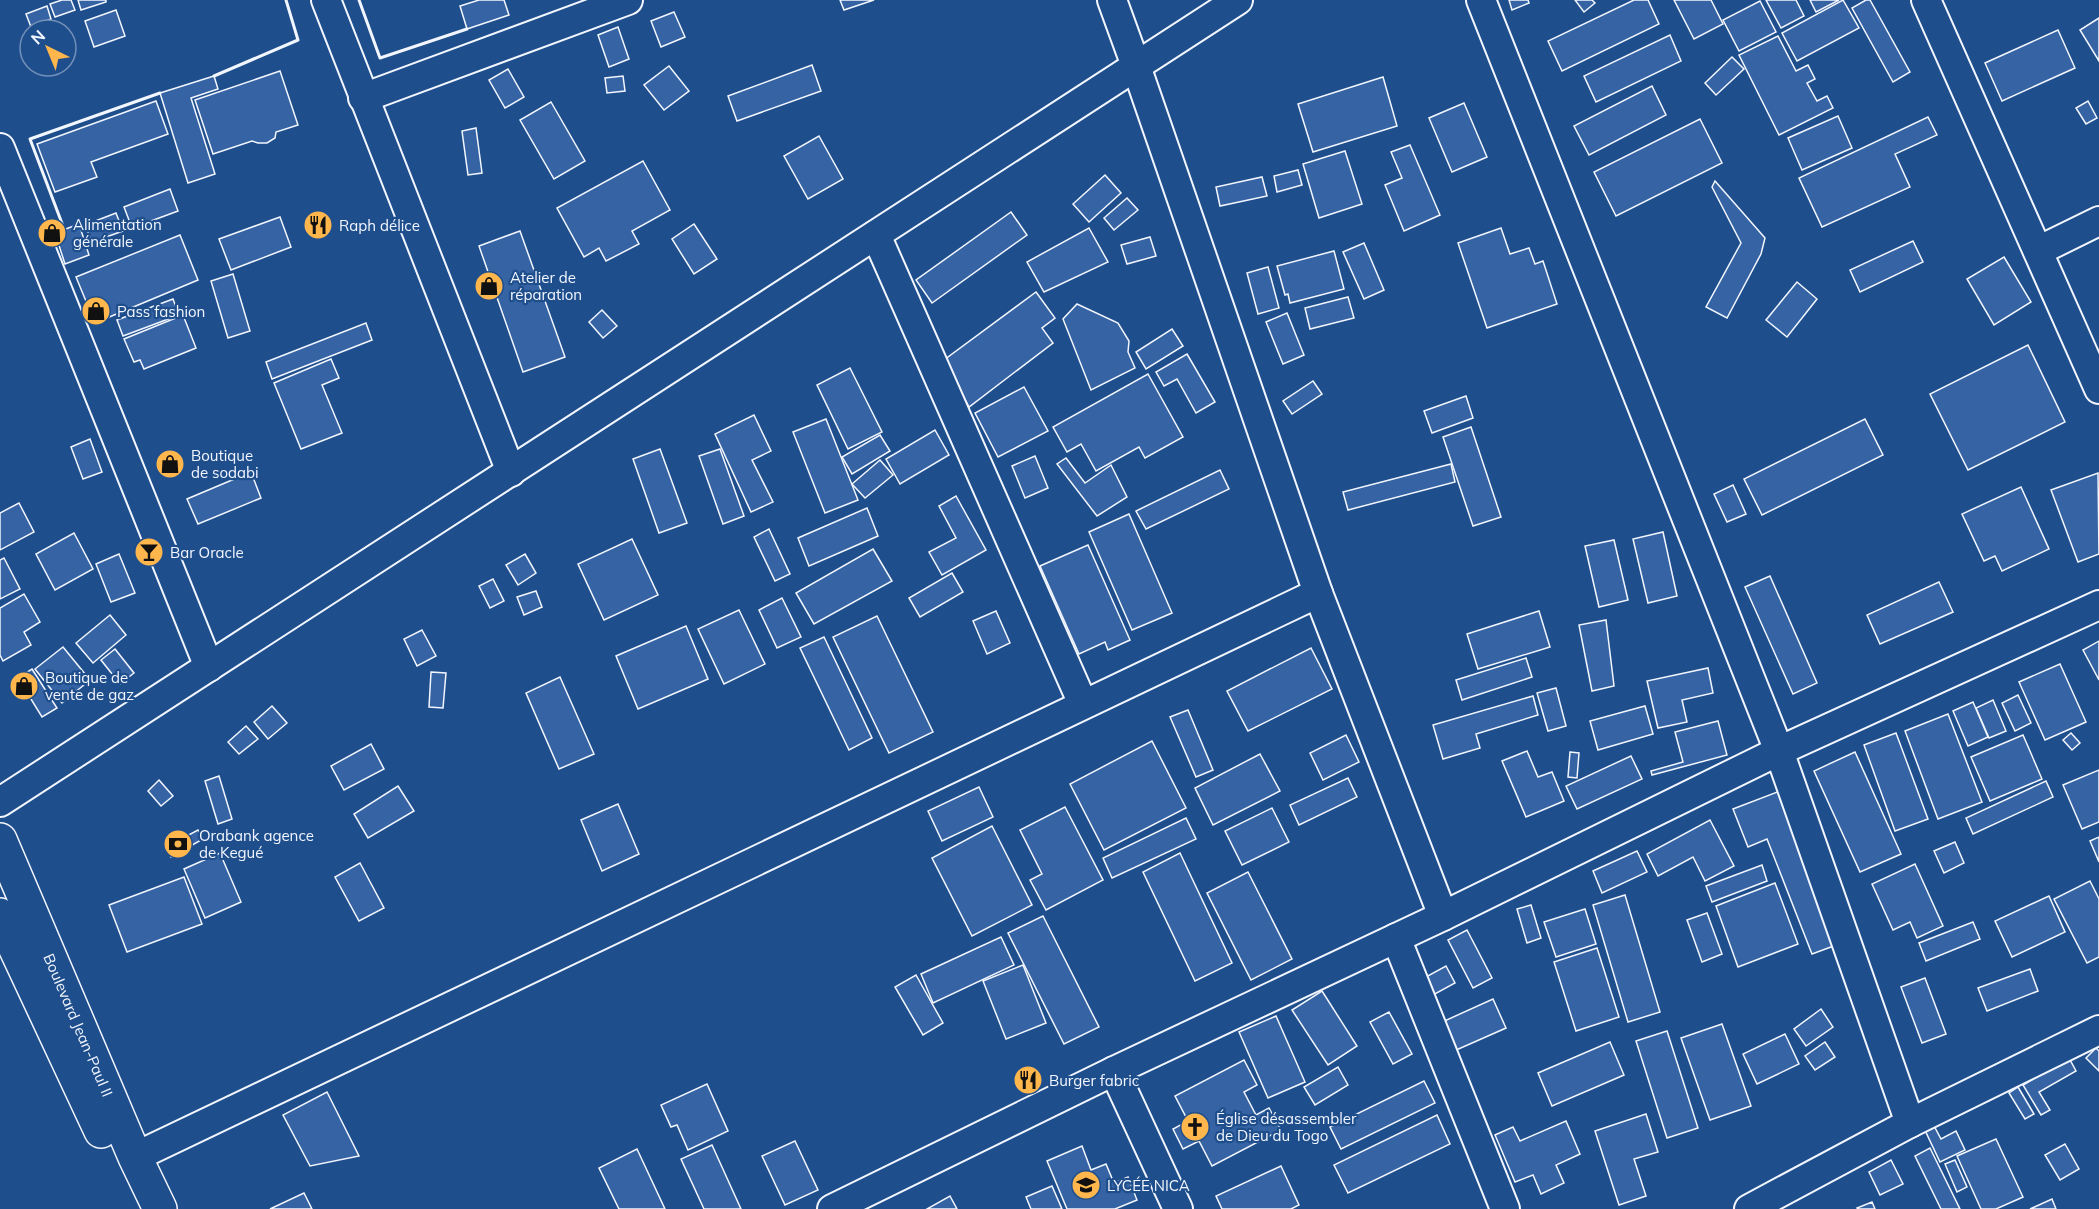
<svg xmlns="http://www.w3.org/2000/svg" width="2099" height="1209" font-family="Mulish,sans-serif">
<rect width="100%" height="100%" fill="#1f4e8c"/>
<g fill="#3563a3" stroke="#f2f6ff" stroke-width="1.5">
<polygon points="62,0 71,0 75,10 55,17 50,4"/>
<polygon points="78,0 106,0 106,2 81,10"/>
<polygon points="479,0 504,0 509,15 467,29 460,6"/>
<polygon points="840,0 874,0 844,10"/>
<polygon points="1509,0 1528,0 1529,3 1512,10"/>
<polygon points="1575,0 1592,0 1595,3 1584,12"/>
<polygon points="1634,0 1648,0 1659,24 1562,71 1548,41"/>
<polygon points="1674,0 1711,0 1723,24 1694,39"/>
<polygon points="1766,0 1796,0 1804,16 1781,28"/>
<polygon points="1810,0 1839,0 1816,12"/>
<polygon points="1843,0 1859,28 1797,61 1782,33"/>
<polygon points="1866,0 1870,0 1910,72 1893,82 1852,8"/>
<polygon points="1760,1 1776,32 1739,51 1723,20"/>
<polygon points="47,6 51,19 31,27 26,14"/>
<polygon points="116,10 125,36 94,47 85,21"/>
<polygon points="674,12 685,37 661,47 651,21"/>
<polygon points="2099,18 2099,61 2080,30"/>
<polygon points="618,27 629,59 609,67 598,35"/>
<polygon points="2058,30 2075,68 2002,101 1985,63"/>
<polygon points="1670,35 1681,61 1596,102 1584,76"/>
<polygon points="1778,36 1796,71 1808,65 1815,79 1807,83 1817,101 1827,96 1833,108 1779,135 1739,55"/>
<polygon points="1732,57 1744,69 1716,95 1705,83"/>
<polygon points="812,65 821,91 737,121 728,96"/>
<polygon points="669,66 689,91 664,110 644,85"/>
<polygon points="508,69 524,97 505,108 489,80"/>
<polygon points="280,71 298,125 276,132 275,138 267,143 258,143 252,141 213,154 195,100"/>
<polygon points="214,76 218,89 191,98 215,174 188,183 160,93"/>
<polygon points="623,76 625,91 607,93 605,78"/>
<polygon points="1383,77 1397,126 1313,152 1298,104"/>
<polygon points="1652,86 1666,115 1589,155 1574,126"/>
<polygon points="156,101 168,134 91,162 97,177 55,192 37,144"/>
<polygon points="2088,101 2097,118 2086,124 2076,108"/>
<polygon points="551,102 585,161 554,179 520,120"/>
<polygon points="1464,103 1487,157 1452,172 1429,118"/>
<polygon points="1838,116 1852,148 1802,170 1788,138"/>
<polygon points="1928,117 1937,135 1895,154 1910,187 1822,227 1799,178"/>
<polygon points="1700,119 1722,163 1616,216 1594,172"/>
<polygon points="476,128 482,173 468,175 462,131"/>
<polygon points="819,136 843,179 808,199 784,156"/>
<polygon points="1410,145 1440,215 1404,231 1385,185 1402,178 1391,152"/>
<polygon points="1345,151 1362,204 1319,218 1303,164"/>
<polygon points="643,161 670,210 632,231 639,244 606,261 599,248 584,257 557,208"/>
<polygon points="1298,170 1302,185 1277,192 1274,176"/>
<polygon points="1105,175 1121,193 1089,222 1073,204"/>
<polygon points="1262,177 1267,196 1220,206 1216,187"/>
<polygon points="1715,181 1765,238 1761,254 1727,318 1706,307 1741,243 1712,187"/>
<polygon points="170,189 178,211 132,228 124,207"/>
<polygon points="1127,198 1138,210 1114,230 1104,218"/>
<polygon points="1011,212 1027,235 932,303 916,280"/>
<polygon points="116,213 123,231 92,242 85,225"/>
<polygon points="280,217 291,247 231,270 219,239"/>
<polygon points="79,224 89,255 65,264 55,233"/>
<polygon points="694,224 717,259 694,274 672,239"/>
<polygon points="1089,228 1108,262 1044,292 1027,262"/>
<polygon points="1501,228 1510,254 1529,248 1535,264 1543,261 1557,304 1487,328 1458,243"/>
<polygon points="520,231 565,357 523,372 479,246"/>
<polygon points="180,235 198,280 95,323 76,277"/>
<polygon points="1150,237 1156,256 1127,264 1121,245"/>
<polygon points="1913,241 1923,262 1860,292 1850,270"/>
<polygon points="1364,243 1384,290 1364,299 1343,252"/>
<polygon points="1334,251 1344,289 1290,303 1288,294 1285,295 1277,266"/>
<polygon points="2004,257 2031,302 1994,325 1967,279"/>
<polygon points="1268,267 1279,308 1258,314 1247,273"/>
<polygon points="233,274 250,331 228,338 211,281"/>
<polygon points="1797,282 1817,299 1787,337 1766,320"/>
<polygon points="1036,292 1055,318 1042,328 1053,343 969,407 944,360"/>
<polygon points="1348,297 1354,318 1310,329 1305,308"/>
<polygon points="173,299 179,315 123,336 117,320"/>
<polygon points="1077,304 1118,323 1129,341 1128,352 1135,368 1091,390 1063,319"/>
<polygon points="602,310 617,326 603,338 589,322"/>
<polygon points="1287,313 1304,355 1283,364 1266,322"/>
<polygon points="183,315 196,348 144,369 140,360 134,362 124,339"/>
<polygon points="366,323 372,340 272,379 266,362"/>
<polygon points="1172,329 1183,346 1146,369 1136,352"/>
<polygon points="2028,345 2065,422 1968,470 1930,394"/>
<polygon points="1187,354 1215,402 1196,413 1177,379 1164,386 1156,372"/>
<polygon points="331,359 339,378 322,385 342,433 301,449 274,383"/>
<polygon points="850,368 882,432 848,449 817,385"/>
<polygon points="1148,374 1183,437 1145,458 1139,447 1096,471 1081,444 1067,452 1053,427"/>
<polygon points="1313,381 1322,394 1292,414 1283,401"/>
<polygon points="1024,387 1048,431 998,457 975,413"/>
<polygon points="1466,396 1473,418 1432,433 1424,411"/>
<polygon points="754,415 771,451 752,460 773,502 751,512 715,434"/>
<polygon points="826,419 858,500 825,513 793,432"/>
<polygon points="1865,419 1883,455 1762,515 1744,479"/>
<polygon points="1471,427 1501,517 1473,526 1443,437"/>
<polygon points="935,430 949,455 900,484 886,459"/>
<polygon points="880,435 890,451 852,474 842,457"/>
<polygon points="90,439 102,472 83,479 71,447"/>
<polygon points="660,449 687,523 659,533 633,459"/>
<polygon points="720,449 744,516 723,524 699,456"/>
<polygon points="1035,456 1048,488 1025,498 1012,466"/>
<polygon points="1066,458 1085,483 1111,465 1127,497 1097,516 1057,464"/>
<polygon points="880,460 893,475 865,498 852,484"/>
<polygon points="1451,464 1455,482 1348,510 1343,492"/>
<polygon points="1220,470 1229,489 1146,529 1136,511"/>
<polygon points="251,472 261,498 198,524 187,499"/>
<polygon points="2098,473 2099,554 2078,562 2051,490"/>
<polygon points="1733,485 1746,514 1727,522 1714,494"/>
<polygon points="2021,487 2049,549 2002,571 1995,556 1984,561 1962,514"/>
<polygon points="956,496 986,550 942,575 929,552 956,538 939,506"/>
<polygon points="19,503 34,532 0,550 0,513"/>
<polygon points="867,508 878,536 809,566 798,538"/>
<polygon points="1129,514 1172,613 1132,630 1089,532"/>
<polygon points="769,529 790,574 775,581 754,537"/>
<polygon points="1663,532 1677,596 1648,603 1633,539"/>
<polygon points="74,533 93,569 55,590 36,554"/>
<polygon points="632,539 658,595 604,620 578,564"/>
<polygon points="1614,540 1628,600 1599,607 1585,546"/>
<polygon points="1088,545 1130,640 1108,650 1105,642 1079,654 1040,566"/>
<polygon points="873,549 892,581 814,624 796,593"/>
<polygon points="119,554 135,593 111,602 96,564"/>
<polygon points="525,554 536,573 518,585 506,565"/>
<polygon points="4,558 20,589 0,599 0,560"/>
<polygon points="952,573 963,592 920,617 909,598"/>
<polygon points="1770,576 1817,683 1793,694 1745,587"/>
<polygon points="493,579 504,601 490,608 479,586"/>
<polygon points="1939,582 1953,612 1880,644 1867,615"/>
<polygon points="536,591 542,607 524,615 517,597"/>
<polygon points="24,594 40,622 24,632 31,645 3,661 0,655 0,608"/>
<polygon points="782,598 801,637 777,648 759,610"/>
<polygon points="739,610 765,664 724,684 698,629"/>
<polygon points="996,611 1010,643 987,654 973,621"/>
<polygon points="1539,611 1550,647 1478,669 1467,634"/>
<polygon points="110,615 126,635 93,663 76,643"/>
<polygon points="877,616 933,732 889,753 833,637"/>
<polygon points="1606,620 1614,686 1592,691 1579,625"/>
<polygon points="686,626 708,679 638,709 616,656"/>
<polygon points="422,630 436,656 417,666 404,639"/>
<polygon points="824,637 872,738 849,750 800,648"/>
<polygon points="2099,641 2099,680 2083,650"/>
<polygon points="63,647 90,680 62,703 35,669"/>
<polygon points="1311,648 1332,689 1248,731 1227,691"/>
<polygon points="115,649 134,673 120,684 101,660"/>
<polygon points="1526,658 1532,677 1462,700 1456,680"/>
<polygon points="2060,664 2086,722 2045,740 2019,682"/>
<polygon points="1708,668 1713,693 1682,700 1687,722 1658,728 1647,681"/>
<polygon points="32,669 57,708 42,717 18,678"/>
<polygon points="431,672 446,673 443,708 429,707"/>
<polygon points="560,677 594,754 559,769 526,693"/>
<polygon points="1556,688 1566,726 1548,731 1537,693"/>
<polygon points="2018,695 2031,723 2015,731 2002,703"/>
<polygon points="1533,696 1538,715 1476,734 1480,748 1443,759 1433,725"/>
<polygon points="1993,700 2006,731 1989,738 1976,708"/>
<polygon points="1973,702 1988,737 1968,746 1953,711"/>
<polygon points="272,706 287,723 268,739 254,722"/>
<polygon points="1645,706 1653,734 1598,750 1590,721"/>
<polygon points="1188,710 1213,770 1196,777 1170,717"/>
<polygon points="1948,714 1982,802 1938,819 1905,731"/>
<polygon points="1718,721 1727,755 1652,775 1651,771 1683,762 1675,732"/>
<polygon points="246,726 258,739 239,754 228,742"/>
<polygon points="1896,733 1928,819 1895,831 1864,745"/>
<polygon points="2071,733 2080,743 2072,750 2063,740"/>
<polygon points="1346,735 1359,762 1323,780 1310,753"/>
<polygon points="2023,735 2042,779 1990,801 1971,757"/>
<polygon points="1152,741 1186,808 1104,850 1070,784"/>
<polygon points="371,744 384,769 344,790 331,766"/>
<polygon points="1527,751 1538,777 1552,772 1564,801 1526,817 1502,761"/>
<polygon points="1570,752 1579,753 1577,778 1568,777"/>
<polygon points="1855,752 1901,854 1860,872 1814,771"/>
<polygon points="1260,754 1280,791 1213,825 1195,788"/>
<polygon points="1631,756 1642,779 1577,809 1566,786"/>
<polygon points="2099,770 2099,822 2082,829 2063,785"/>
<polygon points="219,776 232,819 218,824 205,781"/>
<polygon points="1348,778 1357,797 1299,825 1290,805"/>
<polygon points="159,780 173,796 161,806 148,791"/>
<polygon points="2046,781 2053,797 1973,834 1966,818"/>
<polygon points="398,786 414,811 368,838 354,814"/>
<polygon points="979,787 993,817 942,841 928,811"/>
<polygon points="1780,791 1839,944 1812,954 1767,839 1748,847 1733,809"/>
<polygon points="618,804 639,854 602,871 581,820"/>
<polygon points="1065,807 1103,880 1046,910 1030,880 1042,874 1020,830"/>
<polygon points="1272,808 1289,842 1242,865 1225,831"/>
<polygon points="1186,818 1196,839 1112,878 1103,858"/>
<polygon points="1710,820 1734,866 1705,881 1693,857 1658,876 1647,854"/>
<polygon points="992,826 1032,905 972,936 932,858"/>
<polygon points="198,830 203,839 171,857 166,847"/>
<polygon points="2099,837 2099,862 2090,841"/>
<polygon points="1955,842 1964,863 1944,873 1934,851"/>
<polygon points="1637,851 1647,872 1602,893 1593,871"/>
<polygon points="220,853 241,902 205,918 184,869"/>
<polygon points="1180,853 1232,963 1195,981 1143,872"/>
<polygon points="360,863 384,908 359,921 335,877"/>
<polygon points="1915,864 1943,926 1917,938 1910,922 1893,930 1872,884"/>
<polygon points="1762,865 1767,881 1712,902 1706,886"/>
<polygon points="1248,872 1292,959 1251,980 1207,893"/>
<polygon points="184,877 202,924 127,952 109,905"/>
<polygon points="2090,881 2099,899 2099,957 2087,963 2054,899"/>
<polygon points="1775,883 1798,944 1738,967 1716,906"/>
<polygon points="1625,895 1660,1012 1628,1022 1593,905"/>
<polygon points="2049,896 2065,932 2012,957 1995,921"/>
<polygon points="1531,905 1541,938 1527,943 1517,909"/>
<polygon points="1585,909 1596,944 1556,957 1544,922"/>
<polygon points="1707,913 1722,954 1702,962 1687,920"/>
<polygon points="1043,916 1099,1027 1064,1044 1008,933"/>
<polygon points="1973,922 1980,939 1926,961 1919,943"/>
<polygon points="1467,930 1492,978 1473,988 1448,940"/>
<polygon points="1001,937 1014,965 933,1003 921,974"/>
<polygon points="1597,948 1619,1017 1576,1031 1554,962"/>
<polygon points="1023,965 1046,1023 1006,1039 983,981"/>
<polygon points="1446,966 1455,983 1433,995 1424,978"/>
<polygon points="2030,969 2038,991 1987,1011 1978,988"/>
<polygon points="916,975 943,1023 923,1035 895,987"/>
<polygon points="1925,978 1946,1034 1922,1043 1901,987"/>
<polygon points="1322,991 1357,1046 1328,1065 1292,1010"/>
<polygon points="1493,999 1506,1028 1454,1051 1440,1023"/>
<polygon points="1821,1009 1833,1027 1806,1046 1794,1029"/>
<polygon points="1389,1012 1412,1054 1393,1064 1370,1022"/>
<polygon points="1276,1016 1305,1082 1268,1098 1239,1032"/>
<polygon points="1722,1024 1751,1106 1710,1120 1681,1038"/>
<polygon points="1667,1031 1698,1128 1667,1138 1636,1041"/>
<polygon points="1785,1034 1799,1064 1757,1084 1743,1054"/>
<polygon points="1610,1042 1624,1075 1552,1106 1538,1073"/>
<polygon points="1825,1042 1835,1057 1815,1070 1805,1056"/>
<polygon points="2096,1048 2099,1051 2099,1071 2086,1058"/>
<polygon points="2069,1058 2076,1071 2039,1092 2050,1110 2041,1115 2023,1085"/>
<polygon points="1244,1060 1257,1085 1244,1092 1256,1115 1269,1108 1281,1130 1212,1166 1199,1141 1183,1149 1173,1129 1188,1121 1175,1096"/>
<polygon points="1338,1067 1348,1085 1315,1105 1304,1087"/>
<polygon points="1424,1081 1435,1103 1341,1149 1330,1127"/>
<polygon points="707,1084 728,1131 688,1150 677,1125 671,1127 661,1105"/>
<polygon points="2018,1087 2034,1114 2025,1119 2009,1093"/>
<polygon points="327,1092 359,1156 310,1166 283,1115"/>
<polygon points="1646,1114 1658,1152 1634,1159 1646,1196 1619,1205 1595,1131"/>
<polygon points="1437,1115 1450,1144 1348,1193 1334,1165"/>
<polygon points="1566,1121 1580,1154 1556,1165 1564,1183 1541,1194 1533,1175 1515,1182 1495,1135 1513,1127 1520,1141"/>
<polygon points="1932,1122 1941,1139 1956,1131 1965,1150 1940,1162 1923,1126"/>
<polygon points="1996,1139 2023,1197 1996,1209 1981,1209 1957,1156"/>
<polygon points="795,1141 818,1190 785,1205 762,1156"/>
<polygon points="2065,1144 2079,1169 2060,1180 2045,1155"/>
<polygon points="712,1145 741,1209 704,1209 681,1159"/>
<polygon points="1082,1146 1091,1170 1106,1164 1114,1183 1128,1177 1137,1200 1115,1209 1067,1209 1047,1161"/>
<polygon points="1930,1148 1960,1209 1941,1209 1915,1156"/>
<polygon points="637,1149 665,1209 619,1209 599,1168"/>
<polygon points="1891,1160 1903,1184 1880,1195 1869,1172"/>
<polygon points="1955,1160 1967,1187 1957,1192 1945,1164"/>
<polygon points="1281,1166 1299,1205 1291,1209 1222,1209 1216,1196"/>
<polygon points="1052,1186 1062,1209 1031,1209 1026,1197"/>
<polygon points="304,1193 312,1209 270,1209"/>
<polygon points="950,1196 957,1209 927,1209"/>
<polygon points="2052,1199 2056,1209 2030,1209"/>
<polygon points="1872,1202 1875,1209 1858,1209 1857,1208"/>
</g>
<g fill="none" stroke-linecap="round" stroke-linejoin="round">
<g stroke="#f2f6ff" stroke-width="32">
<g id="minor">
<polyline points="326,0 511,472"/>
<polyline points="1112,0 1136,66 1318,593 1443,916"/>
<polyline points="1481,0 1779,751 1910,1123"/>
<polyline points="1926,0 2099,389"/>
<polyline points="363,98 628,0"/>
<polyline points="0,148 209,667"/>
<polyline points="876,235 1083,704"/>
<polyline points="2038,251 2099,221"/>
<polyline points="0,802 1238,0"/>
<polyline points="1396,938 1505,1209"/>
<polyline points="1114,1071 1178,1209"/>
<polyline points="135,1157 1318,593"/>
<polyline points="832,1209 1114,1071 1443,916 1779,751 2099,605"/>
<polyline points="1749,1209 1910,1123 2099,1030"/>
</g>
</g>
<g stroke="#f2f6ff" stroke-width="36">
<g id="secondary">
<path id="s1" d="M0,840L135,1157L160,1209"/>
<polyline points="0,915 101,1131"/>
</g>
</g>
<use href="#minor" stroke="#1f4e8c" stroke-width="28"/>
<use href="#secondary" stroke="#1f4e8c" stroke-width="33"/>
<g stroke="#f2f6ff" stroke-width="3">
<polyline points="359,0 380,58 467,29"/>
<polyline points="214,76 298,40 286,0"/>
<polyline points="63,226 30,139 160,93"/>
</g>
</g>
<defs>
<g id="restaurant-disc" transform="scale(1.5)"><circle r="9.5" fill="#ffb74d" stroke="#1f4e8c"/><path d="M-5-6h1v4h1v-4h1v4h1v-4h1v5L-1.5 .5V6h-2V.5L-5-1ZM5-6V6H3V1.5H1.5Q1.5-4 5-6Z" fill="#111"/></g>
<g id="shop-disc" transform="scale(1.5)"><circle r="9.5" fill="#ffb74d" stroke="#1f4e8c"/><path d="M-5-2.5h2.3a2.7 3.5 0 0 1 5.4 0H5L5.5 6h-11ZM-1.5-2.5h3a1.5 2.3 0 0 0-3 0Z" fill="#111"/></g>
<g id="bar-disc" transform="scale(1.5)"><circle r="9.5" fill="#ffb74d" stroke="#1f4e8c"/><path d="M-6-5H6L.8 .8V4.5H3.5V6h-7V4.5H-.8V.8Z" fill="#111"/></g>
<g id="bank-disc" transform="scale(1.5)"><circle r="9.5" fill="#ffb74d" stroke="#1f4e8c"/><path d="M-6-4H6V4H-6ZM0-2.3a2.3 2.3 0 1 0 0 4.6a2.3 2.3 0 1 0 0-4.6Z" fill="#111"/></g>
<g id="church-disc" transform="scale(1.5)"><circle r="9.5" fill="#ffb74d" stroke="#1f4e8c"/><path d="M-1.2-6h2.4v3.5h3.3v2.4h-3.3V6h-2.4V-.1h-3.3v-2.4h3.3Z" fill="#111"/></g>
<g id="school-disc" transform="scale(1.5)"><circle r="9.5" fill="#ffb74d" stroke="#1f4e8c"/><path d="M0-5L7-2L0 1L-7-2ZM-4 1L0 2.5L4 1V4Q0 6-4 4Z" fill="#111"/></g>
</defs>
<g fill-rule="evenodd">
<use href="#restaurant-disc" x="318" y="225"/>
<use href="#shop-disc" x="52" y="233"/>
<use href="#shop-disc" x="489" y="286"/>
<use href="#shop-disc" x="96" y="311"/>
<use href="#shop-disc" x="170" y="464"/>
<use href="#bar-disc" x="149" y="552"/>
<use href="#shop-disc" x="24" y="686"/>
<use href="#bank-disc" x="178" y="844"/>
<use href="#restaurant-disc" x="1028" y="1080"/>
<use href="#church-disc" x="1195" y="1127"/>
<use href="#school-disc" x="1086" y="1185"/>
</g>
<g text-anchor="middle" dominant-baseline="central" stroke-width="4.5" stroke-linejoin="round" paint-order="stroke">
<g font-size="15" fill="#f2f6ff" stroke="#1f4e8c" text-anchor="start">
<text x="73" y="224">Alimentation<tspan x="73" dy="17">générale</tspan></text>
<text x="339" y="225">Raph délice</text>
<text x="510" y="277">Atelier de<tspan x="510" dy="17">réparation</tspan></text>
<text x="117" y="311">Pass fashion</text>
<text x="191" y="455">Boutique<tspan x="191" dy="17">de sodabi</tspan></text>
<text x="170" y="552">Bar Oracle</text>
<text x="45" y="677">Boutique de<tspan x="45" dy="17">vente de gaz</tspan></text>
<text x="199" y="835">Orabank agence<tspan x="199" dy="17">de Kegué</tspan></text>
<text x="1049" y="1080">Burger fabric</text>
<text x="1216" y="1118">Église désassembler<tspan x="1216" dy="17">de Dieu du Togo</tspan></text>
<text x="1107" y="1185">LYCÉE NICA</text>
</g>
<g font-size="15" fill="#f2f6ff" stroke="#1f4e8c">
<text stroke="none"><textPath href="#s1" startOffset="201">Boulevard Jean-Paul II</textPath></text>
</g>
</g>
<g transform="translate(48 48) rotate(317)"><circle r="28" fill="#1f4e8c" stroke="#7391ba" stroke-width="1.5"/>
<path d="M0-4.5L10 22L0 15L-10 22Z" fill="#ffb74d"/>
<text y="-9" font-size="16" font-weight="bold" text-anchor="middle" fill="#f2f6ff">N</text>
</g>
</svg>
